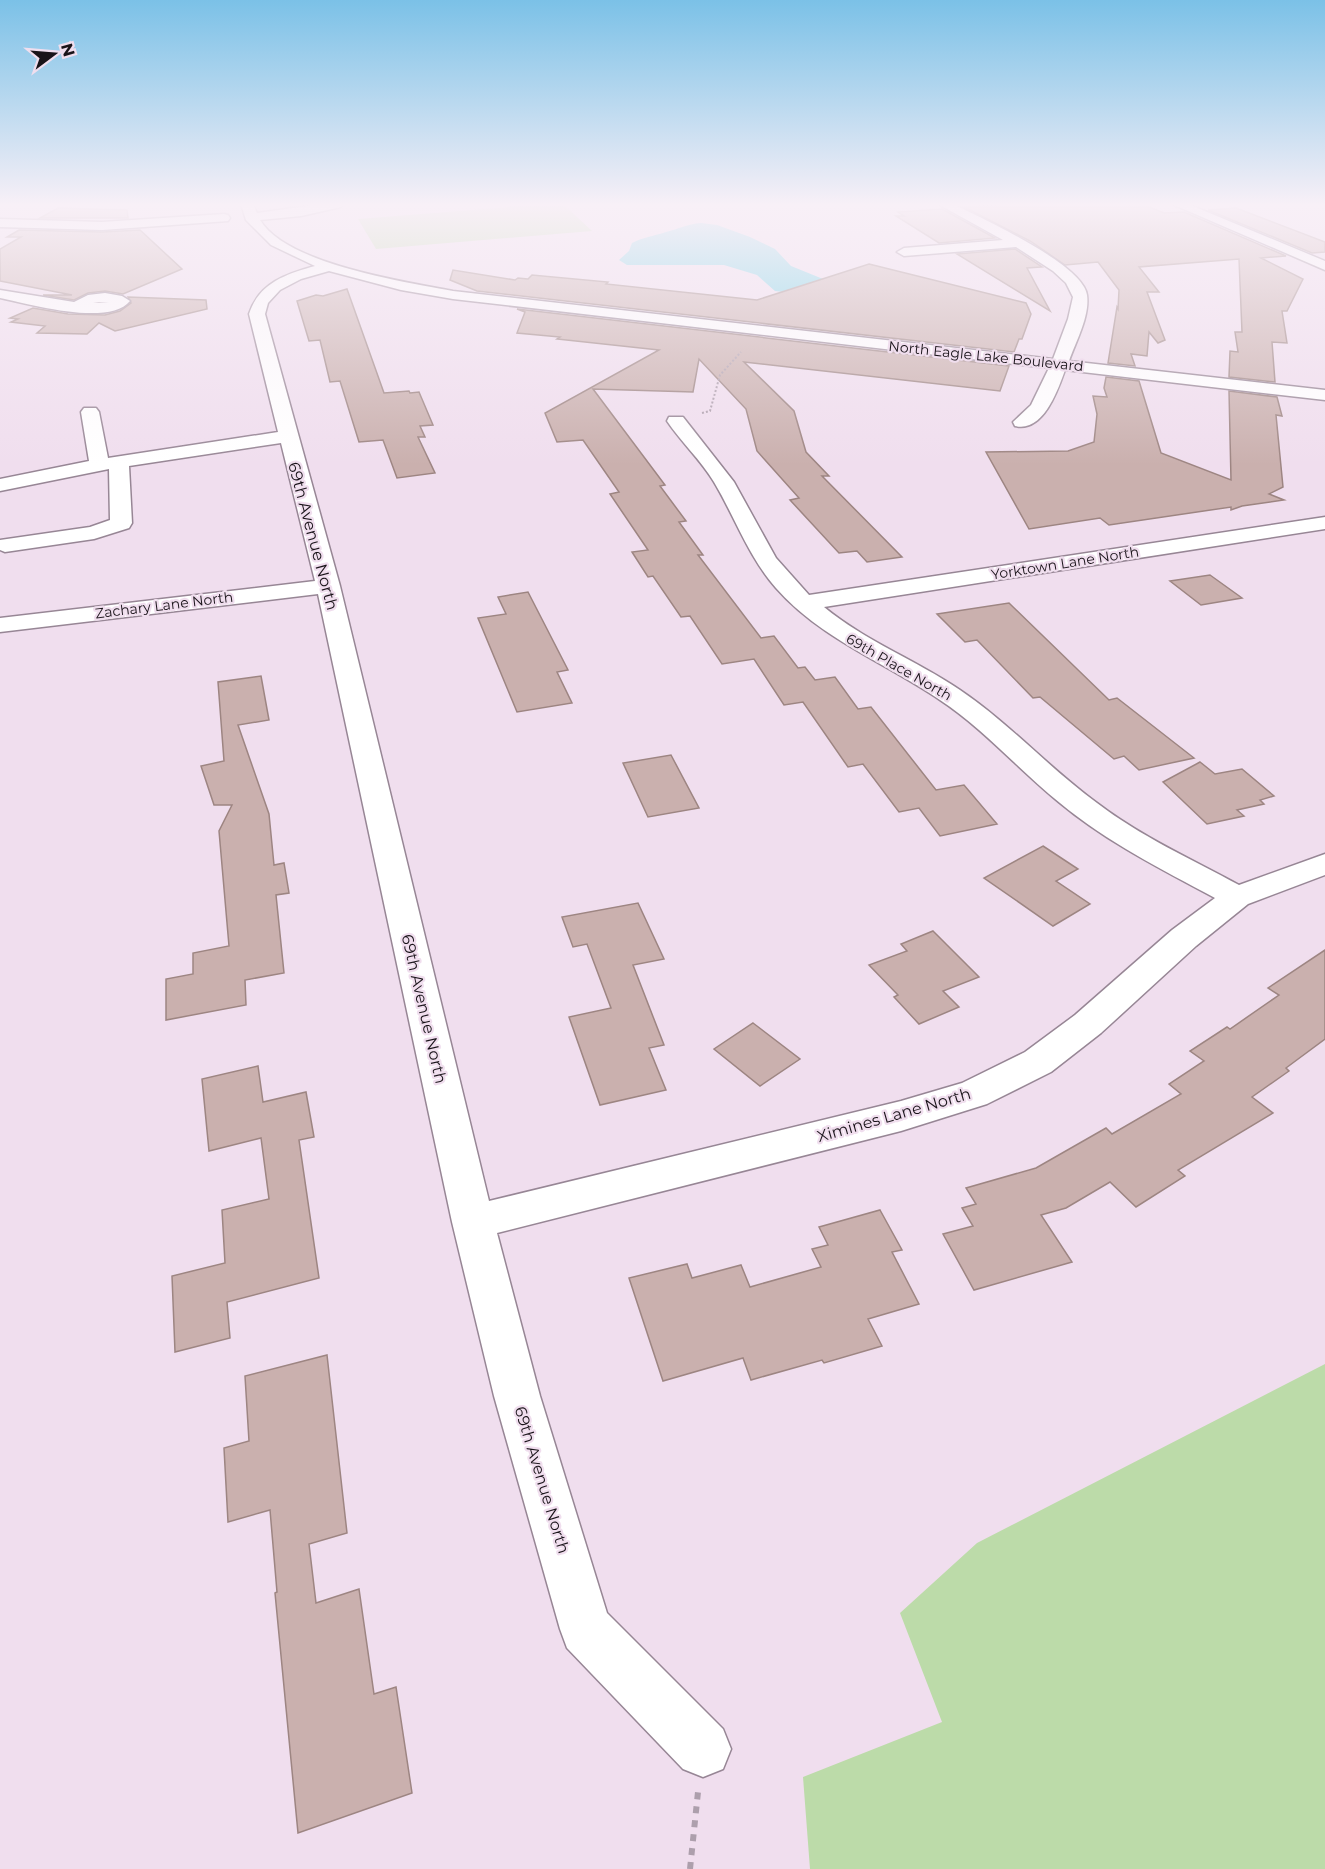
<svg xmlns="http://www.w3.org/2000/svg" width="1325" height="1869" font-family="Montserrat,sans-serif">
<rect width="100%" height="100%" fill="#f0deee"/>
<g fill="#bcdba9">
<polygon points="547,204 563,204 592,231 376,249 358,219"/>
<polygon points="1325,1364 1325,1869 810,1869 803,1777 942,1722 900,1613 977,1543"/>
</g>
<path fill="#77d4e6" d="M701,223L717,225L750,237L775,249L791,266L828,281L800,294L775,291L757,275L724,265H627L619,260L629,251L632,243C644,237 654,236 666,232C679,229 687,224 701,223Z"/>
<g fill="#cab0ae" stroke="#9d8582" stroke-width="1.5">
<polygon points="1006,204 1128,204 1134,207 1147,206 1164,213 1184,212 1286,256 1261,258 1303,279 1287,311 1282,311 1287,343 1272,342 1275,382 1229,377 1230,351 1238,352 1235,332 1242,332 1239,259 1139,267 1159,292 1147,292 1165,340 1158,343 1149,332 1147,356 1131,354 1135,366 1108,363 1117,307 1118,309 1119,290 1098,262 1065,265 1030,241 964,207"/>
<polygon points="58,208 127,210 128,218 40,218"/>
<polygon points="1236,208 1325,242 1325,252 1312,253 1208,210"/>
<polygon points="942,209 995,238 939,243 896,216 904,216 898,212"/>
<polygon points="19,230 102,232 140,230 182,269 123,294 105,291 88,293 74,300 43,295 72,295 0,281 0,249 21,237 7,237"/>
<polygon points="1015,249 1042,267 1027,268 1050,311 957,254"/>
<polygon points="869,264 1026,303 1031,314 1022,339 1019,339 1014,352 477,291 450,280 453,270 515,280 518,278 528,279 532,275 608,282 606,284 757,300"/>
<polygon points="347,289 384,393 409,391 410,393 419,392 433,425 420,426 425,437 418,437 435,473 397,478 383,440 359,442 340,381 330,382 320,340 309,341 297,301 316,295 323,296"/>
<polygon points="128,297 206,300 207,309 115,331 99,323 87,334 37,333 45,326 11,322 18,319 10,318 33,308 68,314 105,315 120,311 131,303"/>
<polygon points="517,309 1009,366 1000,391 744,362 794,411 806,452 829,476 822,476 902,557 867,562 857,551 839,553 790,500 799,498 757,451 746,409 699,359 693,392 593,389 665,485 660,486 686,521 679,522 703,555 698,555 761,638 774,636 798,668 805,667 815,680 835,677 858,709 871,707 936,790 964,785 997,824 940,836 919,808 899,812 863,764 848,767 803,702 784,705 754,659 722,664 690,616 681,617 653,576 648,577 632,552 648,550 610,494 619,492 583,440 557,442 545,413 659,350 557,339 560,337 517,333 525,312"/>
<polygon points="1106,377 1139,381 1161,453 1231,480 1229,391 1277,397 1282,416 1276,415 1283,487 1269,494 1284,500 1242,506 1231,510 1231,507 1109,525 1100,518 1029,529 986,452 1068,451 1094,442 1097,414 1093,396 1107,397 1104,388"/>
<polygon points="1210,575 1242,598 1201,605 1170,581"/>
<polygon points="528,592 568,670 557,672 572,703 517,712 478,618 506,614 498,597"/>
<polygon points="1009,603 1109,700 1117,698 1194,758 1139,770 1124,756 1114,759 1040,697 1033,698 977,640 965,642 937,614"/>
<polygon points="261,676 269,720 238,725 269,814 274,865 284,863 289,893 276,895 284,973 245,980 246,1005 166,1020 166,979 193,974 193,953 229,946 219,831 232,805 214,805 201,766 224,761 218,682"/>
<polygon points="671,755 699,808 648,817 623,763"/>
<polygon points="1200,762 1215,774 1242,769 1274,796 1260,800 1264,804 1237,810 1244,816 1207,824 1163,782"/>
<polygon points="1043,846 1078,869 1056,881 1090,904 1053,926 984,878"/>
<polygon points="638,903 664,959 633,965 664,1045 649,1048 666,1090 600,1105 569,1017 611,1008 587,944 573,947 562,917"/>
<polygon points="933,931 979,977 943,991 959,1007 919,1024 894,997 898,995 869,965 907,951 901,944"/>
<polygon points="1325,950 1325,1039 1286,1068 1289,1071 1252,1097 1273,1113 1178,1170 1185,1176 1136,1207 1110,1182 1066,1208 1041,1215 1072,1262 974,1290 943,1234 973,1226 962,1208 976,1204 966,1188 1036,1168 1106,1128 1112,1134 1181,1094 1169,1084 1204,1061 1190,1051 1227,1027 1230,1029 1279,995 1268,988"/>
<polygon points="753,1023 800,1059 760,1086 714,1049"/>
<polygon points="258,1066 263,1102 306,1092 314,1137 299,1140 319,1278 227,1302 230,1338 175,1352 172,1276 225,1263 222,1210 269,1199 261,1138 209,1151 202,1079"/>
<polygon points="880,1210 902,1250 892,1252 919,1304 868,1319 882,1346 824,1363 822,1360 751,1380 743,1358 663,1381 629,1278 687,1264 692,1278 741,1265 750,1287 821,1267 812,1249 828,1245 819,1227"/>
<polygon points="327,1355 347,1533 309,1544 316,1603 359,1589 374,1694 396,1687 412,1793 298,1833 275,1593 277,1592 270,1510 228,1522 224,1448 249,1441 245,1376"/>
</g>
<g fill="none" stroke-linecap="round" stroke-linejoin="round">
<g stroke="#978695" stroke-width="3">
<g id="minor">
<path d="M241,204H253L257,213L322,204H343L341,207L301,216L260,220C286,264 405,282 453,291L1053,359L1068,319L1073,297L1066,283L1053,271L1016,247L904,256L897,252L904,248L1003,240L938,204H953C981,218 1083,264 1087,295C1090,316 1076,341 1069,361L1325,390V400L1065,370C1058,390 1043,433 1015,426L1013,422L1031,405L1049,368L453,299L401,290L329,271L301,279L280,290L268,303L265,314L340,586L489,1201L901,1101L962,1083L1025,1052L1075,1015L1172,930L1215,898C1161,869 1107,842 1060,803C1019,770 984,729 940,700C884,662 821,639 776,588C748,556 735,517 714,482C701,460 681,442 667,421L669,417H683L734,482L776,558L809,595L1325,517V529L824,607C865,641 916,660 960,690C1009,723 1049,768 1097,803C1140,836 1191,859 1239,885L1325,854V875L1248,904L1196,946L1101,1033L1051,1072L987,1104L901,1131L497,1233L540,1396L607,1613L723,1729L731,1749L723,1769L703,1777L683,1769L567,1648L560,1629L494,1396L452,1222L318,594L0,632V618L315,581L281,443L129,466L132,523L129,528L94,539L5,552L0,550V540L90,527L110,520L109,469L0,491V479L89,461L81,412L84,408H96L99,412L108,458L278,432L249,314C259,283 286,274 315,266L271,245L246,220Z"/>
<polygon points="1172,204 1188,204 1325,261 1325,270"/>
<polygon points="224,214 228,215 230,218 228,221 102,230 0,227 0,219 102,222"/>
<path d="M0,290L74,302L88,295L105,293L122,296L130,301C109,327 29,304 0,298ZM99,302H109L93,303Z"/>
</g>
</g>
<polyline stroke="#ad9fac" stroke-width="2" stroke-dasharray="2 2" stroke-linecap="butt" points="702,413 710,411 720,375 741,352"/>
<polyline stroke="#ad9fac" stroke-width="6" stroke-dasharray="7 7" stroke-linecap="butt" points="690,1869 698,1792"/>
<use href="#minor" fill="#fff" fill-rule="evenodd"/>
</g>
<linearGradient id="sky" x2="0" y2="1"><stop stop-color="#7bc1e7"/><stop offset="0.44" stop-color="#f8f0f7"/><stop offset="1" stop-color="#f8f0f7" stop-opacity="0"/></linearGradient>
<rect width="1325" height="465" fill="url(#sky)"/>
<g text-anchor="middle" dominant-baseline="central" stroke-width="4.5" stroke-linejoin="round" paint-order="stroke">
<g font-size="14" fill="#191319" stroke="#f0deee">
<text transform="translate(986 356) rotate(6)">North Eagle Lake Boulevard</text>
<text transform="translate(1065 563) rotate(-9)">Yorktown Lane North</text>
<text transform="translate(164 605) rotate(-7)">Zachary Lane North</text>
<text transform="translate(899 667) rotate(30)">69th Place North</text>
</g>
<g font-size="16" fill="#191319" stroke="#f0deee">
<text transform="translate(313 536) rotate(75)">69th Avenue North</text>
<text transform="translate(424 1009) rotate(77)">69th Avenue North</text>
<text transform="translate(894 1115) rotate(-16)">Ximines Lane North</text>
<text transform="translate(542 1480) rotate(73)">69th Avenue North</text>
</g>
</g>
<g transform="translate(54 54) rotate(74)" stroke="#f0deee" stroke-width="4.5" paint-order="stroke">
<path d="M0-4.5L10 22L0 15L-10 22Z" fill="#191319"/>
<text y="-9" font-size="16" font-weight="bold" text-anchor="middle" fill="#191319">N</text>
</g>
</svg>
